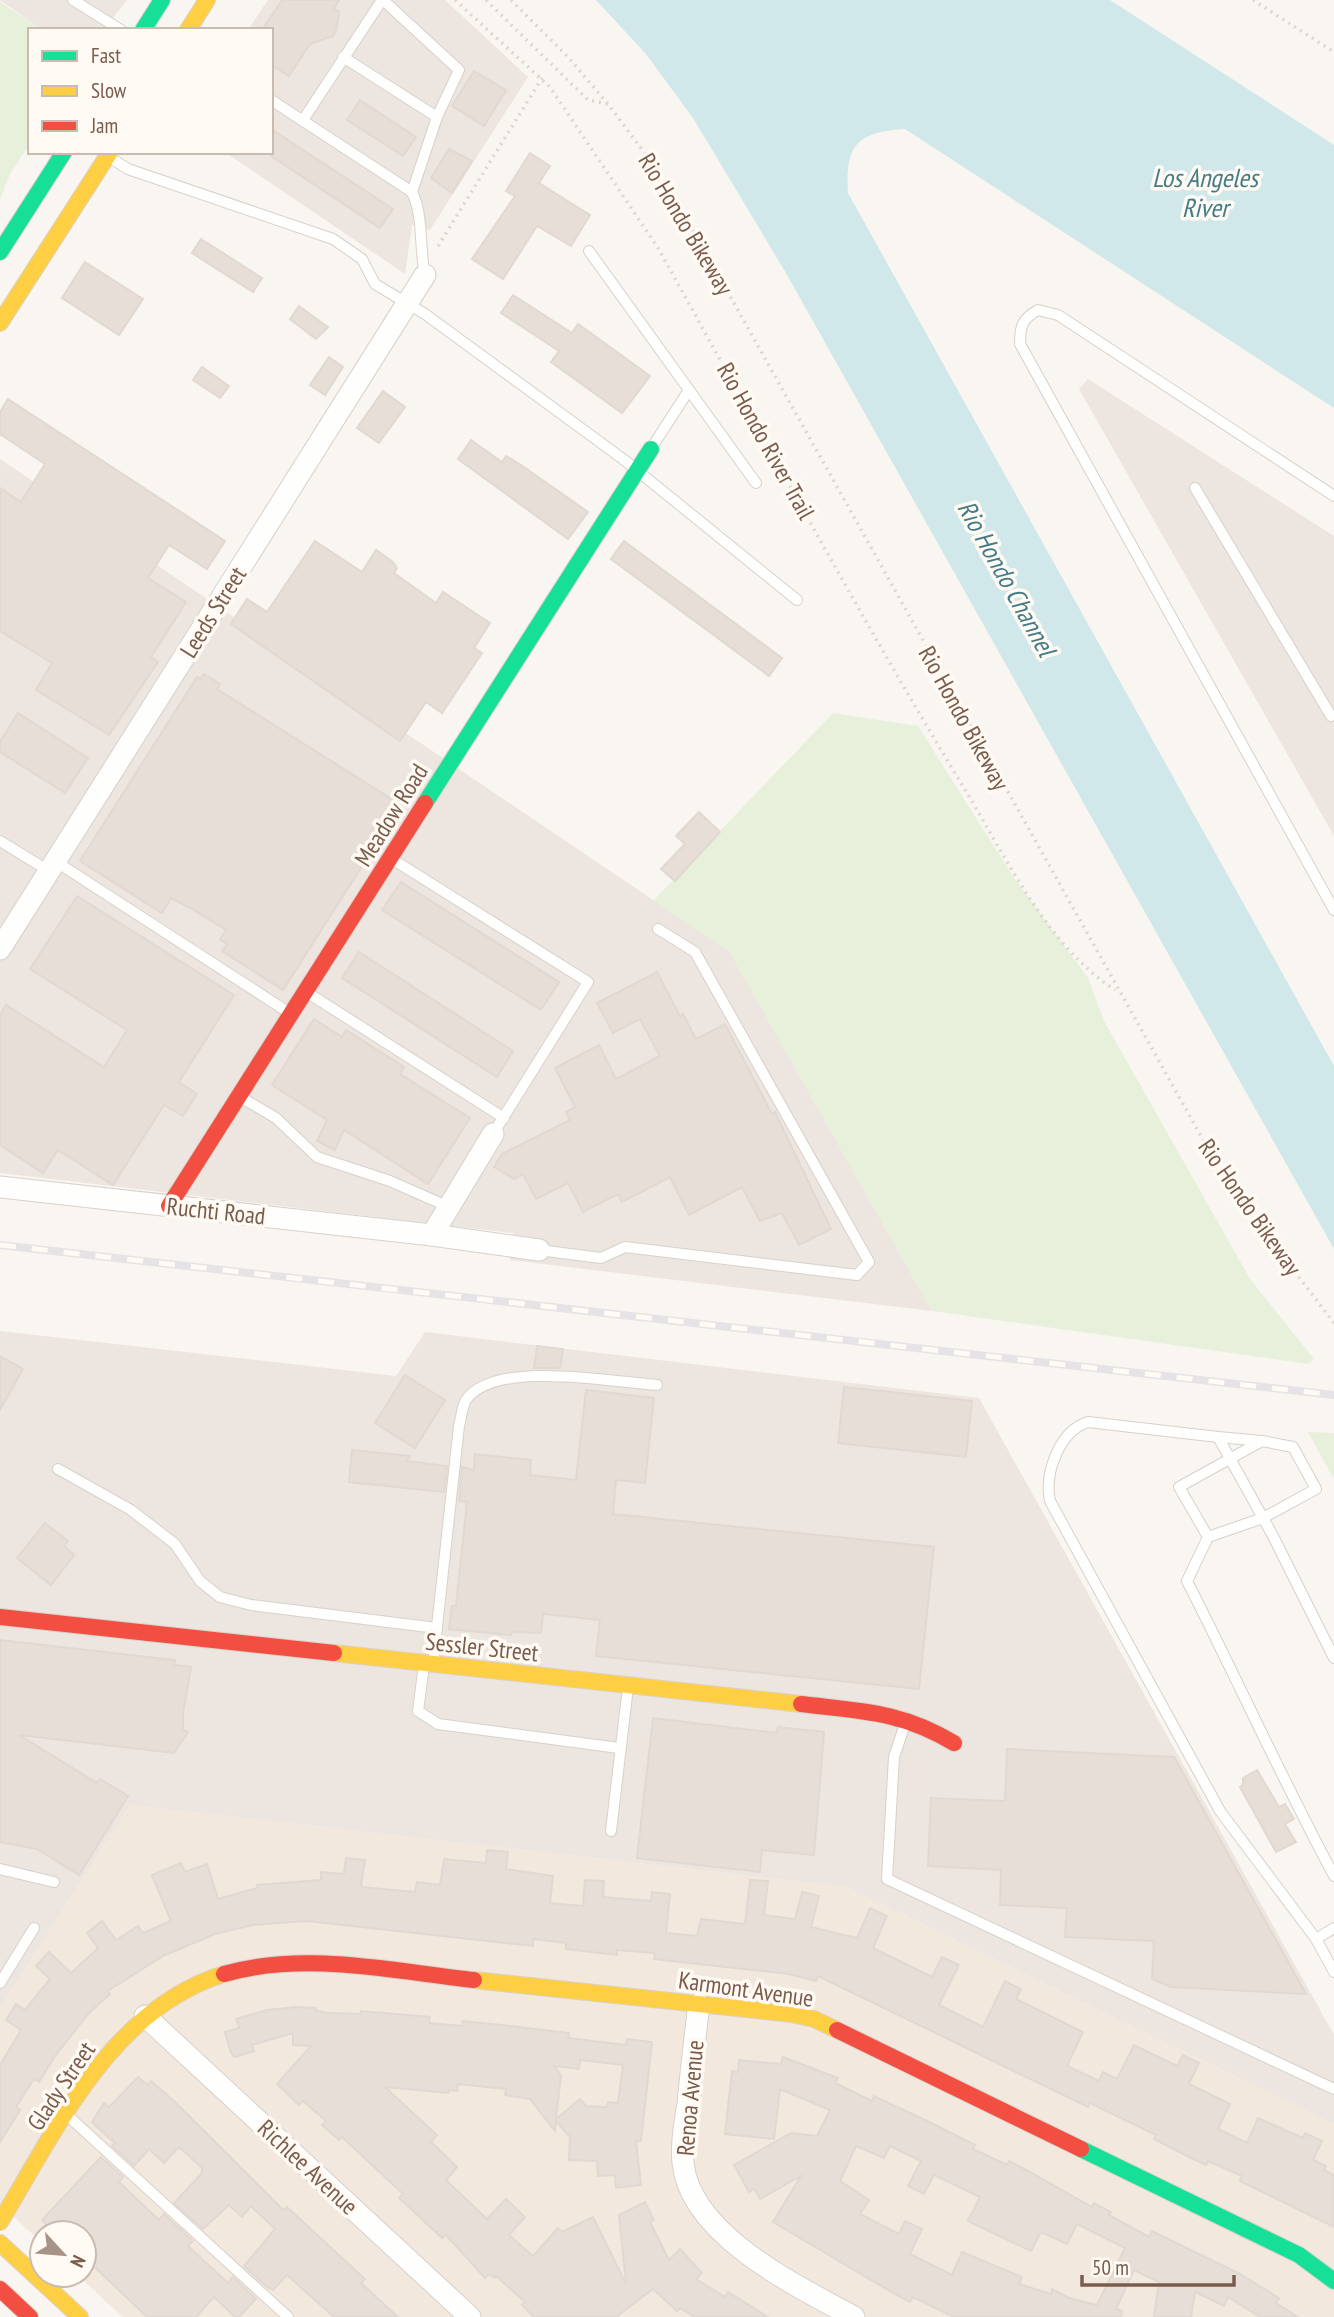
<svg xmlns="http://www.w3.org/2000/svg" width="1334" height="2317" font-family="'PT Sans Narrow',sans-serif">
<rect width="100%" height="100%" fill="#f9f5f0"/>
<polygon fill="#f2e8de" points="130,1805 846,1887 1334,2124 1334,2317 123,2317 77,2275 84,2275 84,2233 42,2233 42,2243 0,2204 0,2008"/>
<g fill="#ede5e0">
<polygon points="0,0 127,0 104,30 42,30"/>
<polygon points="268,0 445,0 528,77 430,230 412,225 405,274 225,152 271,152 271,30 248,30"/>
<polygon points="1088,379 1334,536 1334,836 1079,389"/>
<polygon points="0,459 730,952 932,1311 510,1260 513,1233 0,1173"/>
<polygon points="0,1331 396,1376 425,1332 979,1398 1334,2035 1334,2124 846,1887 130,1805 0,2008"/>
</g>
<g fill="#e7f0db">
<polygon points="0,2 42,30 30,30 30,143 10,174 0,199"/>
<polygon points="833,713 918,726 1014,878 1088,978 1104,1021 1250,1279 1314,1359 1309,1364 932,1311 730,953 653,901"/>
<polygon points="1308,1432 1334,1433 1334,1479"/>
</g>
<path fill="#d0e8ea" d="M596,0H1110L1334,145V408L905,129C857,132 845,145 848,193L1334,1066V1249L786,273L693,118L646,54Z"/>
<g fill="#e6ded7" stroke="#e2d8d2" stroke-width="2" fill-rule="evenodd">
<polygon points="282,0 339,0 334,8 339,12 336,31 333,36 310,44 289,76 271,65 271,30 262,30"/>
<polygon points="474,71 506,90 484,126 452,106"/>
<polygon points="360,100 416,137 403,156 347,120"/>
<polygon points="271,129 393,209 380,228 271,156"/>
<polygon points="449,149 472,161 452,193 431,178"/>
<polygon points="530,153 550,166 539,183 590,215 571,246 537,226 503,279 472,259 515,196 506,191"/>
<polygon points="201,239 262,278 253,292 192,253"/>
<polygon points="85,262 143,299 119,335 62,298"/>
<polygon points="513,295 572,333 578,324 650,376 622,413 551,362 559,351 501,313"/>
<polygon points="299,306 328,327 316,339 290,319"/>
<polygon points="329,357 343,367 325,395 310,385"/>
<polygon points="202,367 229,386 220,398 193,380"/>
<polygon points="383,391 405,407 379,443 357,428"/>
<polygon points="8,399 225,541 207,569 169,545 148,578 186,602 151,657 158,662 109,735 36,690 52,663 0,631 0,488 21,502 45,464 0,434 0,412"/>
<polygon points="471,440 502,462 506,456 521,465 588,512 568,539 458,459"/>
<polygon points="315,541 362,572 376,550 393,562 397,568 394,573 436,603 443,592 490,623 474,648 482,653 442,713 426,702 400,741 231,624 247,599 267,612"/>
<polygon points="624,541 782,658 769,676 611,559"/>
<polygon points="204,674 220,684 217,689 401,805 283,990 222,951 227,944 220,940 226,930 192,909 171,898 162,913 80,861 197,677 201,679"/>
<polygon points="18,713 88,758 65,793 0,752 0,742"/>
<polygon points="699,812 720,832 675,881 661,869 685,844 676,836"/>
<polygon points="401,882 559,982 541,1010 382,910"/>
<polygon points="77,896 234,995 179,1082 197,1094 183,1116 164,1105 113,1185 58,1150 43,1173 0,1145 0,1015 6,1005 104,1067 127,1030 30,969"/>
<polygon points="359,952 513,1051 497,1077 342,978"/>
<polygon points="657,972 680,1016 683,1014 696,1039 725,1024 772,1114 775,1112 831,1229 799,1245 782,1213 760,1221 742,1187 689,1215 670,1177 622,1202 618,1194 583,1212 568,1183 536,1199 523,1174 514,1179 494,1167 502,1154 570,1120 566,1112 575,1107 555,1068 599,1045 616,1079 660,1056 640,1019 613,1033 597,1003"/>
<polygon points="314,1019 342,1037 346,1030 404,1067 400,1074 470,1118 428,1184 344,1130 335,1150 317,1141 327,1120 272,1085"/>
<polygon points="537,1346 563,1349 560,1368 534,1368"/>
<polygon points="0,1356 23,1369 0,1410"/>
<polygon points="405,1375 445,1400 415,1448 375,1423"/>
<polygon points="844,1387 972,1401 966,1457 838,1443"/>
<polygon points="586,1390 654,1398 645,1483 616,1480 613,1514 934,1547 919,1689 596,1656 600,1620 543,1614 541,1633 512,1632 511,1635 449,1629 452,1606 456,1606 467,1502 459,1501 462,1467 474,1470 475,1454 531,1460 530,1475 576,1480"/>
<polygon points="352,1450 410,1456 406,1461 447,1466 444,1492 349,1482"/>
<polygon points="45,1523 68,1541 64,1546 74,1555 51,1585 17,1558"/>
<polygon points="0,1640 175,1660 174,1665 191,1667 183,1713 183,1729 188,1732 174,1753 19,1735 97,1783 100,1779 128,1796 79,1875 37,1849 0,1842"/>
<polygon points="653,1718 777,1733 778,1727 824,1732 814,1855 762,1850 760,1872 637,1858"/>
<polygon points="1007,1749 1174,1757 1306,1994 1171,1987 1152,1979 1154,1941 1065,1937 1067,1908 1000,1905 1001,1870 928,1866 931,1798 1005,1801"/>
<polygon points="1257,1770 1279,1807 1285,1804 1294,1819 1285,1824 1296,1842 1276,1852 1240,1787 1243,1785 1243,1778"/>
<polygon points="487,1850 508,1852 506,1869 553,1876 550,1903 583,1906 585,1880 604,1881 603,1897 651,1901 652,1892 670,1894 666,1933 697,1936 701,1919 745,1924 750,1880 768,1881 764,1915 795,1919 802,1892 819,1896 811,1927 857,1938 870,1908 887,1916 873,1948 932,1977 942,1957 959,1965 939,2005 983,2027 1005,1981 1021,1989 1016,1999 1083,2032 1067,2066 1099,2081 1103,2072 1117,2079 1134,2045 1177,2066 1183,2055 1199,2063 1189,2084 1230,2104 1218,2129 1247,2143 1258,2118 1303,2138 1305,2133 1322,2141 1313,2160 1326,2166 1324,2170 1334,2175 1334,2227 1240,2181 1242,2176 1208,2161 1206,2165 1189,2157 1154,2139 1156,2135 1090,2103 1088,2107 818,1976 816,1981 789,1974 654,1959 655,1953 617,1950 617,1955 566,1949 566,1943 533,1939 533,1946 307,1921 252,1925 215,1934 163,1956 108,1991 110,1994 89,2013 55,2056 39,2082 34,2079 16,2107 20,2110 0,2142 0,2065 21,2030 6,2020 16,2004 25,2010 50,1979 36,1966 49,1952 71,1973 98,1948 87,1933 102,1921 116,1940 138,1926 143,1933 171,1921 152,1875 181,1863 185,1872 207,1864 218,1899 257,1888 257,1885 321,1880 321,1872 344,1874 346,1858 365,1860 361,1887 415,1892 417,1882 440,1885 444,1859 486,1863"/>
<path d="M297,2007L316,2008V2011L329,2013L361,2014V2011L430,2017L429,2023L462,2026L463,2021L502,2025L569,2033L568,2038L626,2045L627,2039L652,2042L641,2141H636L641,2185L616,2188L615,2175L598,2176L597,2161L569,2160L570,2137L556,2121L555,2131L530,2099L505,2095L506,2089L458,2084L457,2091L449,2090L448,2093L385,2087L437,2135L431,2142L457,2167L446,2180L487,2219L506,2199L525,2217L509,2235L533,2256L558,2228L562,2232L593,2217L626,2284L619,2215L645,2202L654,2220L650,2222L669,2260L680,2249L702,2273L696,2279L725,2297L728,2292L768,2317H695L680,2308L677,2311L653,2289L616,2317H534L522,2305L525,2302L496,2276L494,2278L489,2274L485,2278L446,2235L442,2238L399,2198L403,2194L342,2137L339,2140L322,2125L326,2121L303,2101L299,2105L277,2084L311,2046L293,2045V2033L252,2045L254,2051L235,2057L231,2053L225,2032L239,2028L236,2019L267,2010ZM580,2060L623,2065L618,2103L608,2102L607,2107L586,2106L580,2099L556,2119L561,2075L554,2066L579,2069Z"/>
<path d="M783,2057L838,2078L835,2083L872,2101L874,2096L925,2120L975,2145L973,2149L1007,2165L1009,2161L1028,2171L1092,2207L1094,2203L1111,2212L1109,2215L1149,2237L1152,2231L1240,2274L1279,2298L1276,2303L1298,2317H1260L1228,2297L1224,2306L1195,2292L1191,2317H1154L1159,2282L1134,2270L1116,2309L1122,2311L1121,2317H954L913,2297L910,2302L893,2293L773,2222L801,2176L760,2199L754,2189L749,2192L734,2165L791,2133L817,2136L830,2110L780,2089L774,2139L725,2134L732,2071L738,2072L739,2060L781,2064ZM856,2146L884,2158L890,2146L921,2161L908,2186L924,2194L934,2175L980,2197L968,2221L1031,2251L1041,2232L1067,2244L1077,2224L1125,2248L1097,2305L1069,2298L1052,2289L1051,2294L1019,2284L1022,2277L962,2252L952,2275L910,2254L922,2229L905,2221L899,2234L860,2214L869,2200L840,2181Z"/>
<polygon points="138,2077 148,2085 151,2081 175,2102 283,2210 287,2207 365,2279 361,2283 398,2317 334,2317 287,2275 273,2290 267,2287 244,2266 275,2229 251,2206 242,2217 229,2205 203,2229 174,2203 202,2173 202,2168 179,2147 164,2163 149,2149 134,2166 112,2146 115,2143 92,2122 104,2103 109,2107"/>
<polygon points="101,2157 123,2177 119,2182 159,2220 164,2214 193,2241 188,2246 228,2283 233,2277 256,2299 239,2317 235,2317 214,2297 196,2317 147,2317 84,2257 84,2233 55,2233 42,2220"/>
</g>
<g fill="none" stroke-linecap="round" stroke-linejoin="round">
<g stroke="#d7d1cb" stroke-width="12">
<g id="lane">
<polyline points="73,0 121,30"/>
<polyline points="383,0 459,70 437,117 412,192"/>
<polyline points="343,57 437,117"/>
<path d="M271,100L412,192C424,217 419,248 425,275"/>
<polyline points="303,120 382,0"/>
<polyline points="109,157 128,169 333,239 362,259 375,284 425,314 623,459 797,600"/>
<polyline points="589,251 756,483"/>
<polyline points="652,447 689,390"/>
<polyline points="1195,488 1331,716"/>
<path d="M1334,496L1058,315L1038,310C1022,319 1020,326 1020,344L1334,910"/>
<polyline points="0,841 49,871"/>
<polyline points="392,859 588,982 493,1134"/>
<polyline points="55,861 291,1014"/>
<polyline points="308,993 504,1118"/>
<polyline points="242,1098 276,1118 317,1157 390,1181 449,1207"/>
<polyline points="539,1250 601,1258 625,1247 857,1275 869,1262 695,952 658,929"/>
<polyline points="1218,1437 1262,1441"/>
<polyline points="58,1469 131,1510 175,1544 200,1581 220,1597 251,1605 437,1628"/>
<path d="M1208,1537L1179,1487L1262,1441L1293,1447L1316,1489L1263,1518L1208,1537L1187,1581C1237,1679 1282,1779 1334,1876"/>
<path d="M1334,1658L1273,1536L1218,1437L1088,1422C1059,1431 1044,1474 1050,1501L1220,1811L1316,1939L1334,1972"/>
<path d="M433,1663L459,1426C461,1419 462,1406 466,1400C494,1359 613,1382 657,1385"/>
<polyline points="424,1665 418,1711 438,1724 619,1748"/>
<polyline points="906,1721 894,1757 887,1879 1334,2089"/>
<polyline points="611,1831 628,1687"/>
<polyline points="0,1869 54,1882"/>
<polyline points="1316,1939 1334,1928"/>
<polyline points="0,1983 34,1928"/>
<polyline points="67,2115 288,2317"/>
</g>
</g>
<g stroke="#d7d1cb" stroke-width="23">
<g id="street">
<polyline points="0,949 425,275"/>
<polyline points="493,1134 432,1235 539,1250"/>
<polyline points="0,1187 432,1235"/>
<path d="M699,2004C695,2037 691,2071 688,2104C685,2123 681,2143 683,2163C690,2235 797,2286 854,2317"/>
<polyline points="145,2016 470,2317"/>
</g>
</g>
<g stroke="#d9d2cb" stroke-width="18">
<g id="fast">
<polyline points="143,30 162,0"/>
<polyline points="0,252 64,152"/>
<polyline points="425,803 651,449"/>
<polyline points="1081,2149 1299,2255 1334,2281"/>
</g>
</g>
<g stroke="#d9d2cb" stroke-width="18">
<g id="slow">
<polyline points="188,30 207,0"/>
<polyline points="0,323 110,152"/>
<polyline points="334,1653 801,1704"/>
<polyline points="474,1980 792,2014 814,2019 837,2030"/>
<path d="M0,2222C56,2130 112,2008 224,1974"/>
<polyline points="0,2243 80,2317"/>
</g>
</g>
<g stroke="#d9d2cb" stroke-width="18">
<g id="jam">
<polyline points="169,1206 425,803"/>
<polyline points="0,1617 334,1653"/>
<path d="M801,1704C860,1711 901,1711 954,1743"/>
<path d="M224,1974C305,1951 392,1971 474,1980"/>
<polyline points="837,2030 1081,2149"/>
<polyline points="0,2289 30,2317"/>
</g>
</g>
<g stroke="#dcd5d0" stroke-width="3.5" stroke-dasharray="2 5" stroke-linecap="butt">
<path d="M455,0L550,87L658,248C759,429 857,612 964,788C1006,857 1046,945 1115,990"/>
<polyline points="486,0 588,100 608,104"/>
<polyline points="511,0 568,57 608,104 643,151 702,246 1229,1186 1334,1323"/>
<polyline points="1253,0 1334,52"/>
<polyline points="438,246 542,78"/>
</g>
<use href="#lane" stroke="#fefefd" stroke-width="10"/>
<use href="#street" stroke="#fefefd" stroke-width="21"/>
<use href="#fast" stroke="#16e098" stroke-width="16"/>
<use href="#slow" stroke="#ffcf43" stroke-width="16"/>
<use href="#jam" stroke="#f24e42" stroke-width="16"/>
<g stroke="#e6e3e7" stroke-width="8">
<polyline id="rail" points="0,1245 1334,1395"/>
</g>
<use href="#rail" stroke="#fffaf3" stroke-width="5" stroke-dasharray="16" stroke-linecap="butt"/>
</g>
<g text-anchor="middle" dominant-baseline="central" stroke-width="7" stroke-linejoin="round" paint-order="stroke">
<g font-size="24" fill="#7a5c4d" stroke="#fffaf3">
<text transform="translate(686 224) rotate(59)">Rio Hondo Bikeway</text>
<text transform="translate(766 441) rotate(61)">Rio Hondo River Trail</text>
<text transform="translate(213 612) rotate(-58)">Leeds Street</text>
<text transform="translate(964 718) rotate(61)">Rio Hondo Bikeway</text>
<text transform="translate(391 815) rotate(-58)">Meadow Road</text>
<text transform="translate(1250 1207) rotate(55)">Rio Hondo Bikeway</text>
<text transform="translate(216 1211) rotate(6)">Ruchti Road</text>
<text transform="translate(482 1647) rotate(6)">Sessler Street</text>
<text transform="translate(746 1989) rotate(8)">Karmont Avenue</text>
<text transform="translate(61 2086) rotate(-56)">Glady Street</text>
<text transform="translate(690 2098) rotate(-85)">Renoa Avenue</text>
<text transform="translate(308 2167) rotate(43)">Richlee Avenue</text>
</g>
<g font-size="26" font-style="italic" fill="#437c86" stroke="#fffaf3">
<text x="1205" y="177">Los Angeles<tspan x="1205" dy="30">River</tspan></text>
<text transform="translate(1007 578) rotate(61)">Rio Hondo Channel</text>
</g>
</g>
<rect x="28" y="28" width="245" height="126" fill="#fffaf3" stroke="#cabbb1" stroke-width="2"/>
<rect x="42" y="51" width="35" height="10" fill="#16e098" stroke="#cabbb1" stroke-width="2"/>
<text x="91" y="63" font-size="21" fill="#7a5c4d">Fast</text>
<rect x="42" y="86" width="35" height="10" fill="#ffcf43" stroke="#cabbb1" stroke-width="2"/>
<text x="91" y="98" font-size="21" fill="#7a5c4d">Slow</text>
<rect x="42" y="121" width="35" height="10" fill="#f24e42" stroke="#cabbb1" stroke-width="2"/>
<text x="91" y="133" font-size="21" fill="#7a5c4d">Jam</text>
<g transform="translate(63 2254) rotate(116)"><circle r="33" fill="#fffaf3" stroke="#cabbb1" stroke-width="2"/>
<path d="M0-5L12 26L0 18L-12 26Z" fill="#a69286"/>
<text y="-10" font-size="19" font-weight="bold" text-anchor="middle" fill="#7a5c4d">N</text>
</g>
<path d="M1082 2275v10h152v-10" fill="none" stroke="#7a5c4d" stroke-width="3.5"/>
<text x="1092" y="2275" font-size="21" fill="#7a5c4d" stroke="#fffaf3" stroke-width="5" paint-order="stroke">50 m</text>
</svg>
